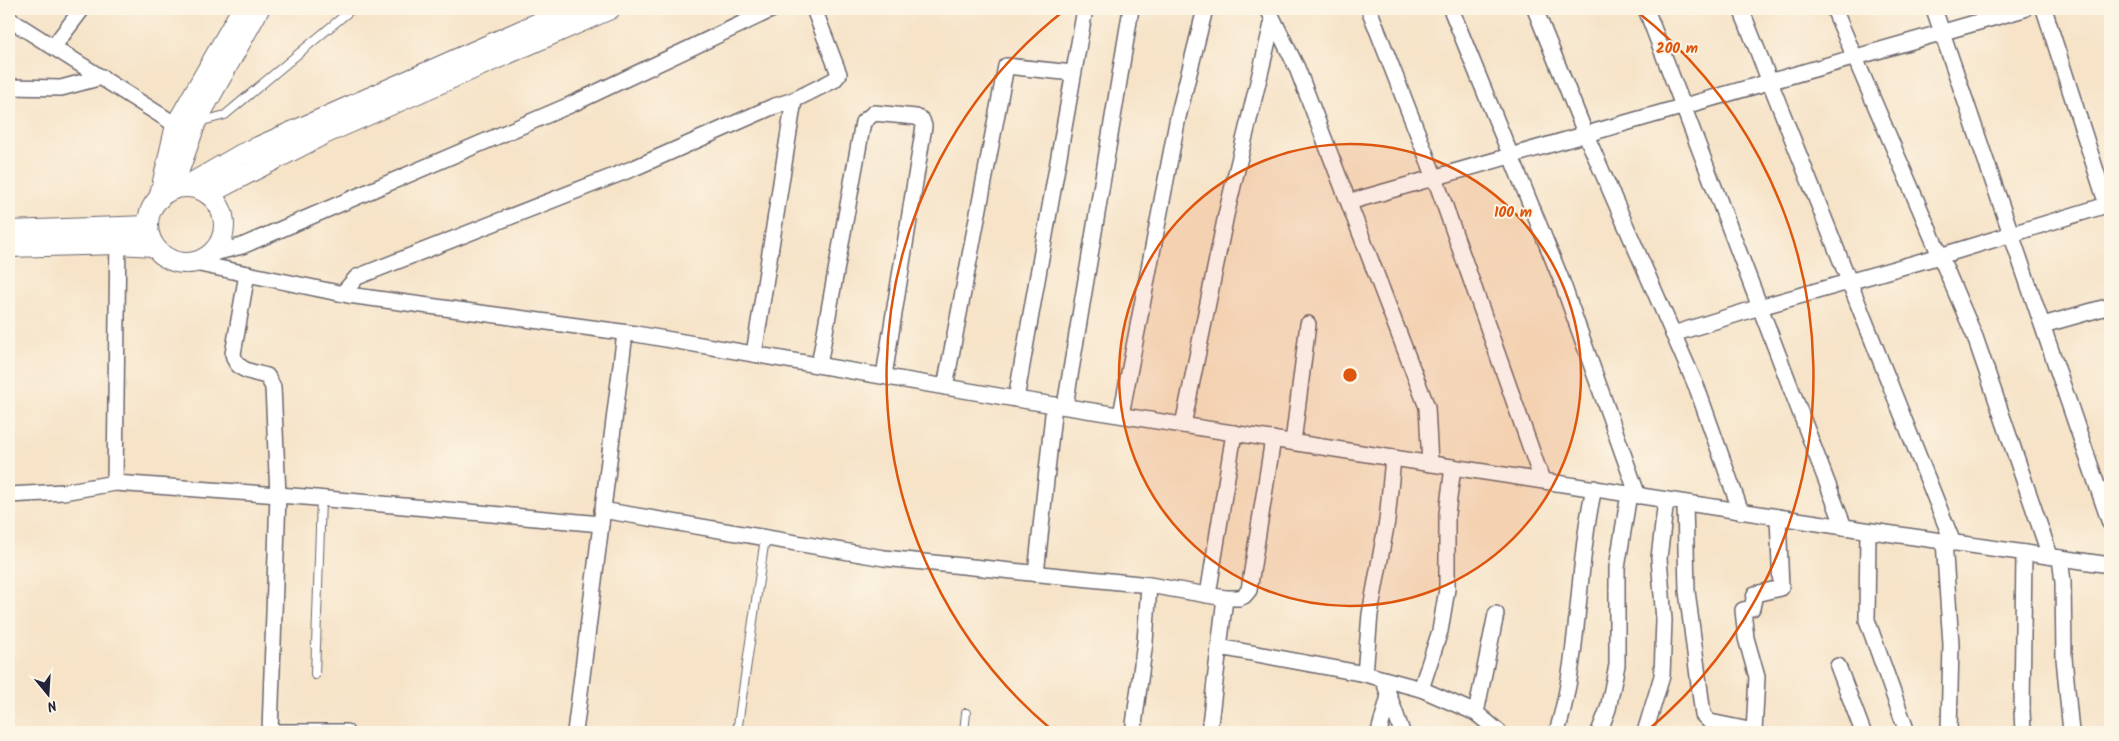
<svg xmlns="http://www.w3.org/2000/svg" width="2119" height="741" font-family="Kalam,sans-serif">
<rect width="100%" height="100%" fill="#fcf5e5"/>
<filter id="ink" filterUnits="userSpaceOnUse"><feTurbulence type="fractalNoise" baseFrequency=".02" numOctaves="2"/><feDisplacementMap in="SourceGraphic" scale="10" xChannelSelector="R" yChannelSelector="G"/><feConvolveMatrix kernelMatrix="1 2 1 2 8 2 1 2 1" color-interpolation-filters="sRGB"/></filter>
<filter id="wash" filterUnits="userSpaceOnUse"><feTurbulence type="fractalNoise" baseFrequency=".0096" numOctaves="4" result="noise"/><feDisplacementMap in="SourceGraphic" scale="20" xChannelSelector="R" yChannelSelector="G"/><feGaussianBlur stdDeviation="1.12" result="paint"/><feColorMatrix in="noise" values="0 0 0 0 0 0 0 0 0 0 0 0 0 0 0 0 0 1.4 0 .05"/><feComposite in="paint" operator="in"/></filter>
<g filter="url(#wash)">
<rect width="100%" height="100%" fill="#f6e3c8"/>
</g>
<g filter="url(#ink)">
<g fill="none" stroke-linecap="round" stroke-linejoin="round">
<g stroke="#6c666c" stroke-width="10">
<g id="lane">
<polyline points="199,122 225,115 352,9"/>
<polyline points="315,675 321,499"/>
<polyline points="737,732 765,538"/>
<polyline points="964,732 966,713"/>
</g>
</g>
<g stroke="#6c666c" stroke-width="18">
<g id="street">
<polyline points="1268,9 1297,68 1427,407 1430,464"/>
<polyline points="1369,9 1435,178 1542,480"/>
<polyline points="1451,9 1561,279 1638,496"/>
<polyline points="1535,9 1586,135 1697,388 1741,512"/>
<polyline points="1646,9 1844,527"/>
<polyline points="1741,9 1953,543"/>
<polyline points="1834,9 1975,337 2050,556"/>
<polyline points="1934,9 2110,523"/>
<polyline points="2044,9 2107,205"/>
<polyline points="9,19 176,125"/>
<polyline points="54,46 82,9"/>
<polyline points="9,87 61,88 102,77"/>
<polyline points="794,100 834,80 839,74 814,9"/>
<polyline points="1349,202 2024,9"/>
<polyline points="210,254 242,246 570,105 773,9"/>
<polyline points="190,262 348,295 636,334 1016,399 1393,458 1844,527 2110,565"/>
<path d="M247,274L233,354C236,371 252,372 267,376L273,387L278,495L270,732"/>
<polyline points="343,293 357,277 634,168 772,107 794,100 754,354"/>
<polyline points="2043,325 2110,306"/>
<polyline points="1673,334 1760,307 1940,256 2110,204"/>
<polyline points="819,365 863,122 874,113 916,117 922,120 924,126 884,376"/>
<polyline points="945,387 1006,66 1073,73"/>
<polyline points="1016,399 1085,9"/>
<polyline points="1065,406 1131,9"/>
<polyline points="1121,415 1178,117 1205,9"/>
<polyline points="1183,425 1226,215 1273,20"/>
<polyline points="1293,442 1308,324"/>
<polyline points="1393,458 1387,521 1370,614 1365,674 1421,689 1476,713 1499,732"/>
<polyline points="115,483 305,497 601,524"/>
<polyline points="9,495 63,492 115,483 118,233"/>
<polyline points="1685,503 1687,591 1703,715 1710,722 1754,731"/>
<polyline points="602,510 884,558 1149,585 1225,598 1239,598 1244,596 1249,590 1273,439"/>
<polyline points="1868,531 1867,620 1907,732"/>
<polyline points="1944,541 1951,644 1949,732"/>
<polyline points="2060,558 2063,582 2064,658 2071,732"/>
<polyline points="1036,574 1054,405"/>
<polyline points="1208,595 1234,433"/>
<polyline points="1219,647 1365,674"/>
<polyline points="1838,666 1863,732"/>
<polyline points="1383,679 1402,732"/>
<polyline points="1421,689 1440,631 1447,589 1447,514 1453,467"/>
<polyline points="1476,713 1496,614"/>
<polyline points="277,732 346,732"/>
<polyline points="575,732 625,333"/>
<polyline points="1133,732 1145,642 1149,585"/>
<polyline points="1209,732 1225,598"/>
<polyline points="1379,732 1389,696"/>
<path d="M1557,732C1581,652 1576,569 1594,488"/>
<polyline points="1599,732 1608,709 1617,665 1617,568 1629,494"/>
<polyline points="1645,732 1662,676 1664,620 1659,558 1666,500"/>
<polyline points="1754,732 1757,677 1746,638 1743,610 1752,608 1755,594 1781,588 1778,517"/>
<polyline points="2023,732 2022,710 2024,553"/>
</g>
</g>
<g stroke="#6c666c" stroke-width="22">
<g id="secondary">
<polyline points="174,184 196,122 259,9"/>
<polyline points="185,187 242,154 570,9"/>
<circle cx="186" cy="225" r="38"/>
<polyline points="208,194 324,134 610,9"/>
<polyline points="159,199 176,125 242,9"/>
<polyline points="9,231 148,226"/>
<polyline points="9,247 118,244 154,246"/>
</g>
</g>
<use href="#lane" stroke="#fff" stroke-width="8"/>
<use href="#street" stroke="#fff" stroke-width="15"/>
<use href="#secondary" stroke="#fff" stroke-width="20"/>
</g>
</g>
<circle cx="1350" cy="375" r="231" fill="#de560e" fill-opacity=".12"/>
<g fill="none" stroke="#de560e" stroke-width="2.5">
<circle cx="1350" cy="375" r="231"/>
<path d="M1052 730A463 463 0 0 1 1065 10M1635 10A463 463 0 0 1 1648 730"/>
</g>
<circle cx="1350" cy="375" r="8" fill="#de560e" stroke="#fcf5e5" stroke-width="2.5"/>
<g font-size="15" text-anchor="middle" font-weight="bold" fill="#de560e" stroke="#fcf5e5" stroke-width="4" stroke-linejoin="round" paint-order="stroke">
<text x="1677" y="53">200 m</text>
<text x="1513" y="217">100 m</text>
</g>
<rect width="2119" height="741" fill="none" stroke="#fcf5e5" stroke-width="30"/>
<g transform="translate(48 694) rotate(162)" stroke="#fcf5e5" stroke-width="4" paint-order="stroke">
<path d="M0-4L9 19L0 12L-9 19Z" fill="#22223b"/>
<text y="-8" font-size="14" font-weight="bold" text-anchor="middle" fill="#22223b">N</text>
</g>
</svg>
